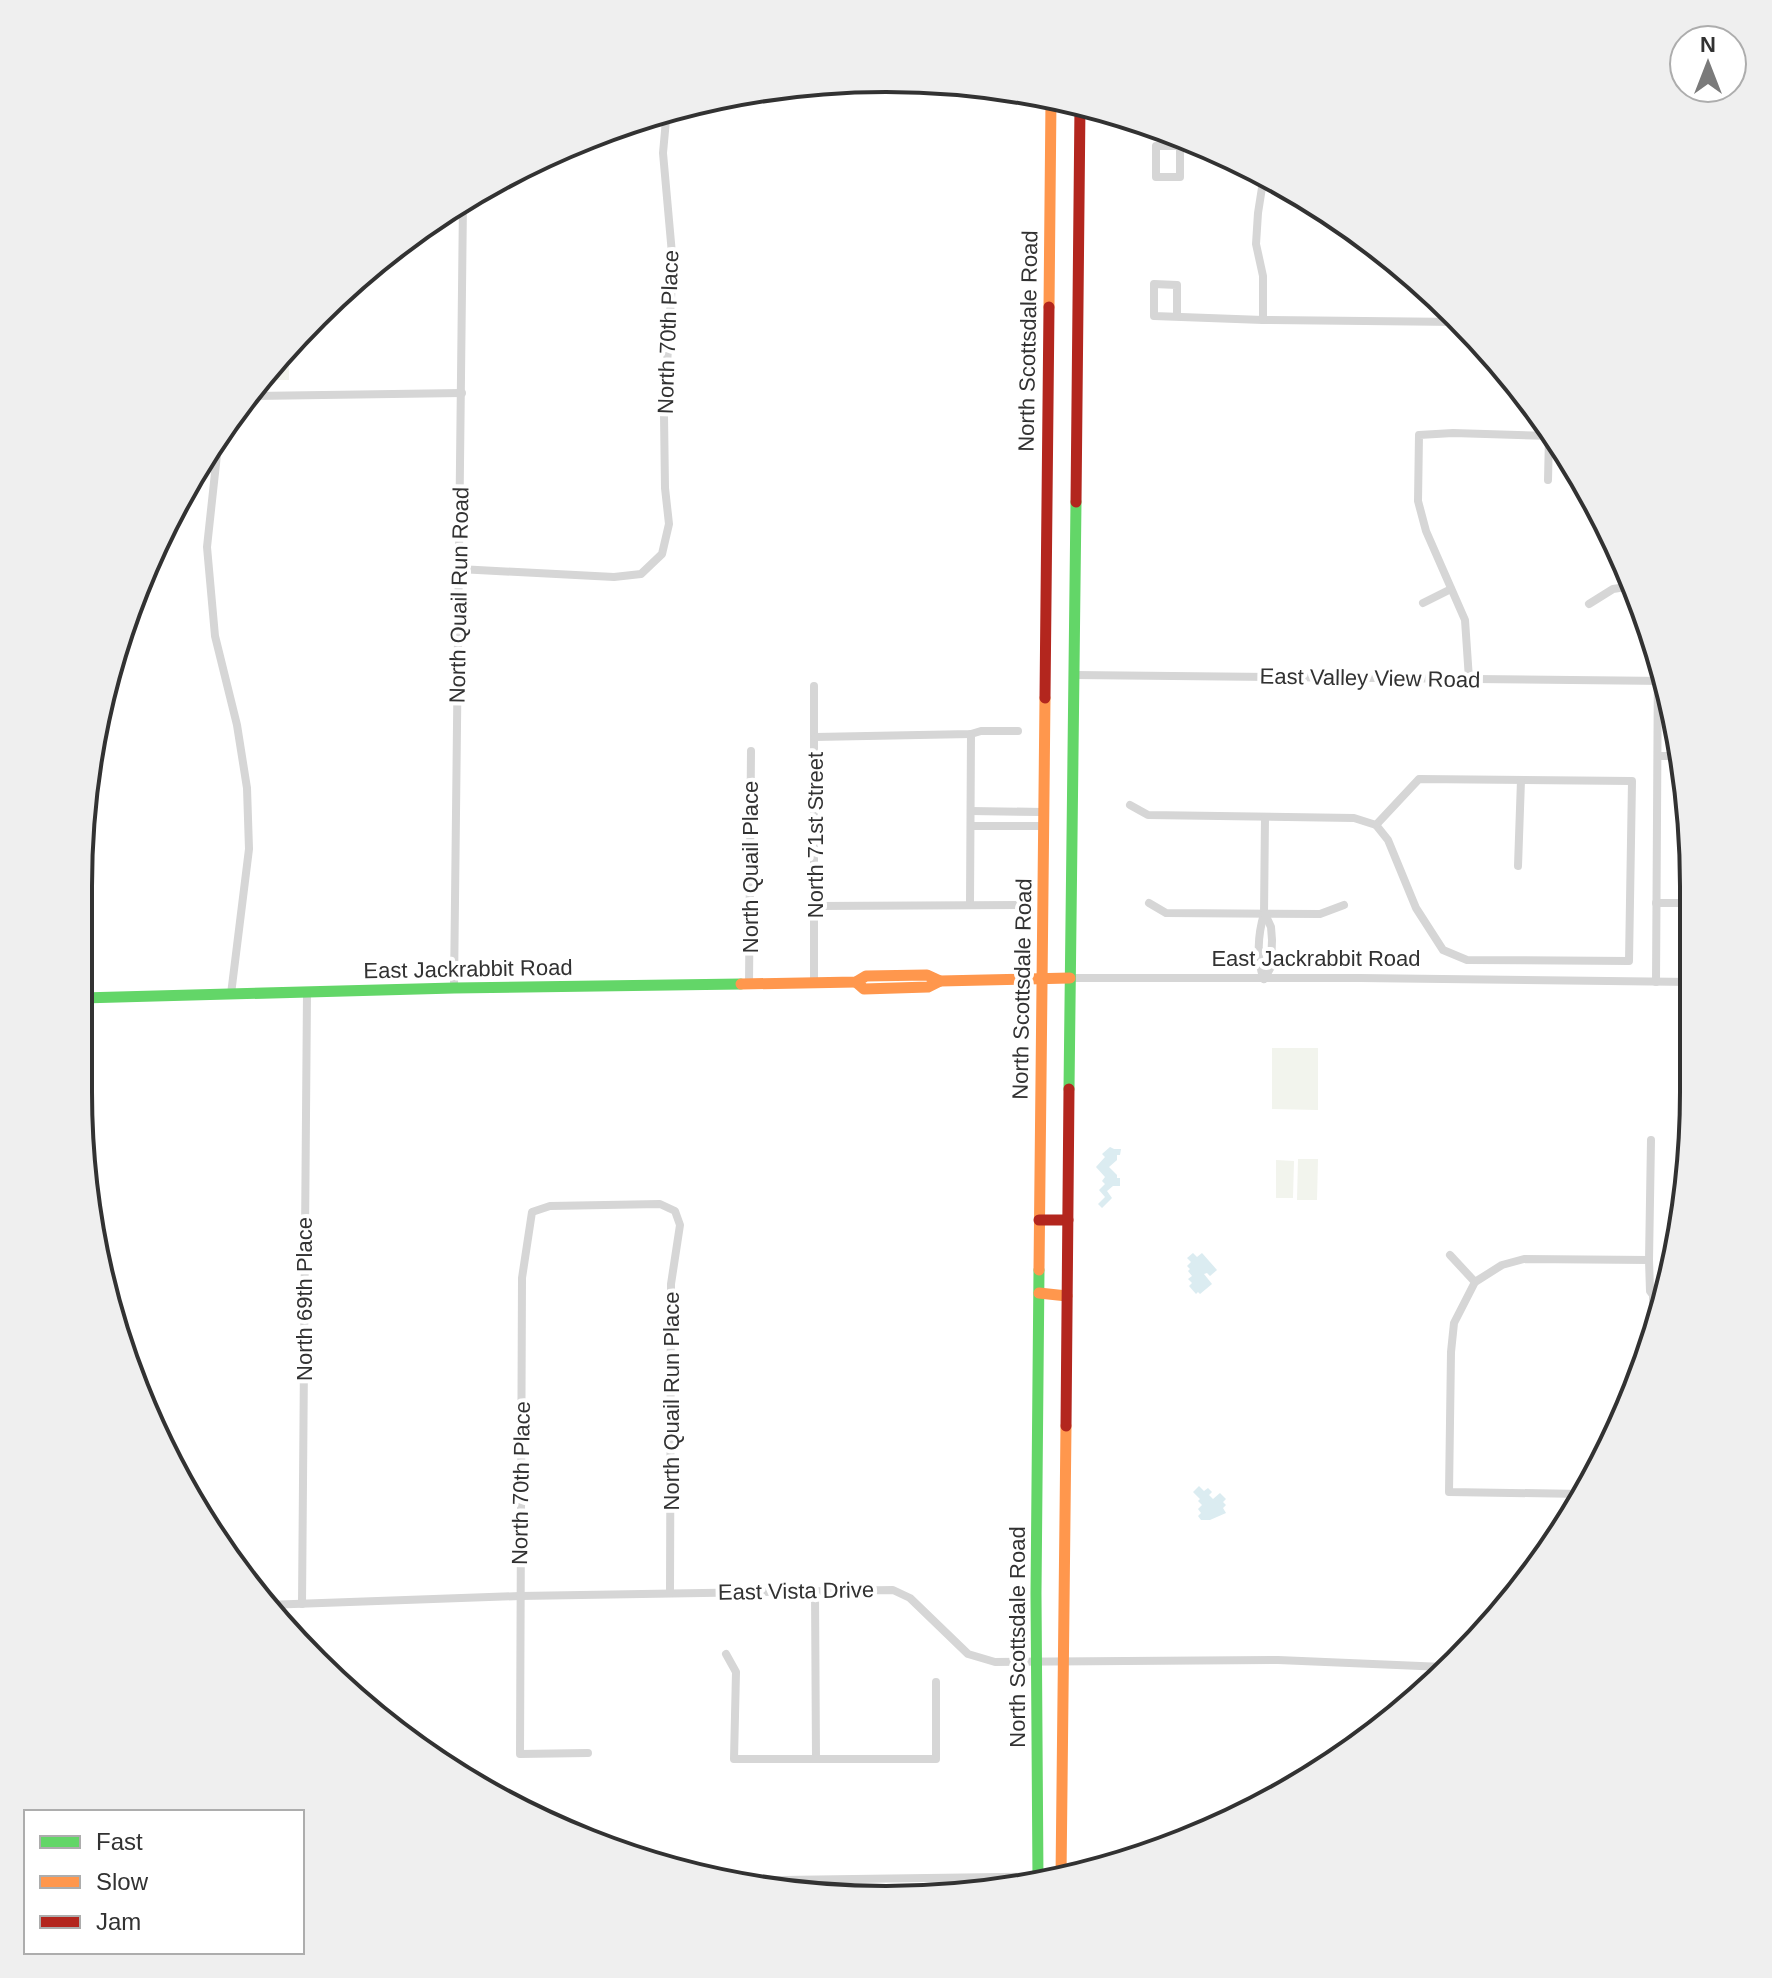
<svg xmlns="http://www.w3.org/2000/svg" width="1772" height="1978" font-family="Helvetica,sans-serif">
<rect width="100%" height="100%" fill="#fff"/>
<g fill="#f2f4ed">
<polygon points="289,343 289,380 259,380 279,353"/>
<polygon points="1272,1048 1318,1048 1318,1110 1272,1109"/>
<polygon points="1298,1159 1318,1159 1317,1200 1297,1200"/>
<polygon points="1276,1160 1294,1161 1293,1198 1276,1198"/>
</g>
<g fill="#dbecf1">
<polygon points="1110,1147 1114,1149 1121,1149 1120,1155 1117,1155 1117,1160 1109,1167 1117,1175 1117,1178 1120,1178 1120,1186 1113,1186 1107,1191 1112,1198 1102,1208 1098,1204 1105,1197 1099,1190 1105,1184 1102,1181 1105,1177 1096,1167 1105,1157 1102,1154"/>
<polygon points="1193,1253 1197,1257 1202,1253 1217,1270 1210,1276 1207,1273 1204,1274 1212,1284 1200,1294 1198,1292 1196,1294 1189,1286 1192,1283 1188,1279 1192,1276 1188,1271 1190,1269 1187,1266 1191,1262 1187,1258"/>
<polygon points="1199,1486 1204,1491 1208,1488 1212,1492 1209,1495 1213,1499 1220,1493 1226,1499 1223,1502 1226,1505 1223,1508 1226,1513 1210,1520 1201,1520 1198,1516 1201,1513 1198,1509 1202,1505 1198,1501 1200,1499 1193,1492"/>
</g>
<g fill="none" stroke-linecap="round" stroke-linejoin="round">
<g stroke="#d6d6d6" stroke-width="8">
<rect x="1156" y="146" width="24" height="31"/>
<polyline points="1180,146 1202,147"/>
<polyline points="1362,238 1368,245 1374,247"/>
<polyline points="1177,316 1177,285 1154,284 1154,316 1263,320 1459,322"/>
<polyline points="1263,320 1263,276 1256,244 1258,213 1264,175"/>
<polyline points="248,396 462,393"/>
<polyline points="219,436 207,547 215,636 237,725 247,788 249,849 231,994"/>
<polyline points="1548,480 1549,436"/>
<polyline points="459,569 614,577 641,574 662,554 669,524 665,488 664,415 673,265 663,153 667,109"/>
<polyline points="1423,603 1451,589"/>
<polyline points="1589,604 1613,589 1632,586"/>
<polyline points="1074,675 1667,681"/>
<polyline points="1469,679 1465,620 1426,531 1418,501 1419,435 1453,433 1553,436"/>
<polyline points="814,686 814,983"/>
<polyline points="815,737 971,734 981,731 1018,731"/>
<polyline points="1658,756 1680,756"/>
<polygon points="1419,779 1632,781 1629,961 1467,960 1443,950 1416,908 1388,840 1376,825"/>
<polyline points="1130,805 1148,815 1354,818 1376,825"/>
<polyline points="971,811 1043,812"/>
<polyline points="971,826 1043,826"/>
<polyline points="1518,866 1521,780"/>
<polyline points="1149,903 1166,913 1320,914 1344,905"/>
<polyline points="1656,903 1692,903"/>
<polyline points="970,904 971,734"/>
<polyline points="816,906 1018,905"/>
<polyline points="1070,978 1360,978 1692,982"/>
<path d="M1264,979C1256,959 1258,934 1264,914L1265,817"/>
<polyline points="1264,979 1271,967 1272,940 1271,927 1265,914"/>
<polyline points="1656,982 1658,654"/>
<polyline points="749,984 751,751"/>
<polyline points="454,988 463,202"/>
<polyline points="1651,1140 1649,1260 1650,1291 1653,1295 1653,1337"/>
<polyline points="1450,1255 1475,1282"/>
<polyline points="1653,1295 1667,1296"/>
<polyline points="1583,1494 1449,1492 1451,1352 1454,1323 1475,1282 1502,1265 1524,1259 1649,1260"/>
<polyline points="815,1591 816,1759"/>
<polyline points="302,1604 307,993"/>
<polyline points="266,1605 520,1596 893,1590 910,1598 968,1654 995,1662 1278,1660 1444,1667"/>
<polyline points="726,1654 736,1672 734,1759 936,1759 936,1682"/>
<polyline points="588,1753 520,1754 522,1278 532,1212 550,1206 660,1204 675,1211 680,1225 671,1284 670,1593"/>
<polyline points="718,1881 1061,1876"/>
</g>
<g stroke="#63d668" stroke-width="11">
<polyline points="82,998 454,988 741,984"/>
<polyline points="1069,1089 1076,502"/>
<polyline points="1038,1880 1036,1593 1039,1270"/>
</g>
<g stroke="#ff974d" stroke-width="11">
<polyline points="1049,307 1051,99"/>
<polyline points="856,982 864,989 928,987 940,981"/>
<polyline points="741,984 856,982 866,976 927,975 940,981 1070,978"/>
<polyline points="1039,1270 1045,698"/>
<polyline points="1039,1293 1067,1296"/>
<polyline points="1061,1877 1066,1426"/>
</g>
<g stroke="#b3261e" stroke-width="11">
<polyline points="1076,502 1080,105"/>
<polyline points="1045,698 1049,307"/>
<polyline points="1039,1220 1068,1220"/>
<polyline points="1066,1426 1069,1089"/>
</g>
</g>
<g text-anchor="middle" dominant-baseline="central" stroke-width="8" stroke-linejoin="round" paint-order="stroke">
<g font-size="22" fill="#323232" stroke="#fff">
<text transform="translate(668 332) rotate(-88)">North 70th Place</text>
<text transform="translate(1028 341) rotate(-89)">North Scottsdale Road</text>
<text transform="translate(459 595) rotate(-89)">North Quail Run Road</text>
<text transform="translate(1370 678) rotate(1)">East Valley View Road</text>
<text transform="translate(815 835) rotate(-90)">North 71st Street</text>
<text transform="translate(750 867) rotate(-90)">North Quail Place</text>
<text x="1316" y="958">East Jackrabbit Road</text>
<text transform="translate(468 969) rotate(-1)">East Jackrabbit Road</text>
<text transform="translate(1022 989) rotate(-89)">North Scottsdale Road</text>
<text transform="translate(304 1299) rotate(-90)">North 69th Place</text>
<text transform="translate(671 1401) rotate(-90)">North Quail Run Place</text>
<text transform="translate(521 1483) rotate(-89)">North 70th Place</text>
<text transform="translate(796 1591) rotate(-1)">East Vista Drive</text>
<text transform="translate(1017 1637) rotate(-90)">North Scottsdale Road</text>
</g>
</g>
<path d="M0 0H1772V1978H0ZM886 92H886A794 794 0 0 1 1680 886V1092A794 794 0 0 1 886 1886H886A794 794 0 0 1 92 1092V886A794 794 0 0 1 886 92Z" fill="#efefef" fill-rule="evenodd"/>
<path fill="none" stroke="#323232" stroke-width="4" d="M886 92H886A794 794 0 0 1 1680 886V1092A794 794 0 0 1 886 1886H886A794 794 0 0 1 92 1092V886A794 794 0 0 1 886 92Z"/>
<rect x="24" y="1810" width="280" height="144" fill="#ffffff" stroke="#adadad" stroke-width="2"/>
<rect x="40" y="1836" width="40" height="12" fill="#63d668" stroke="#adadad" stroke-width="2"/>
<text x="96" y="1850" font-size="24" fill="#323232">Fast</text>
<rect x="40" y="1876" width="40" height="12" fill="#ff974d" stroke="#adadad" stroke-width="2"/>
<text x="96" y="1890" font-size="24" fill="#323232">Slow</text>
<rect x="40" y="1916" width="40" height="12" fill="#b3261e" stroke="#adadad" stroke-width="2"/>
<text x="96" y="1930" font-size="24" fill="#323232">Jam</text>
<g transform="translate(1708 64)"><circle r="38" fill="#ffffff" stroke="#adadad" stroke-width="2"/>
<path d="M0-6L14 30L0 20L-14 30Z" fill="#7a7a7a"/>
<text y="-12" font-size="22" font-weight="bold" text-anchor="middle" fill="#323232">N</text>
</g>
</svg>
